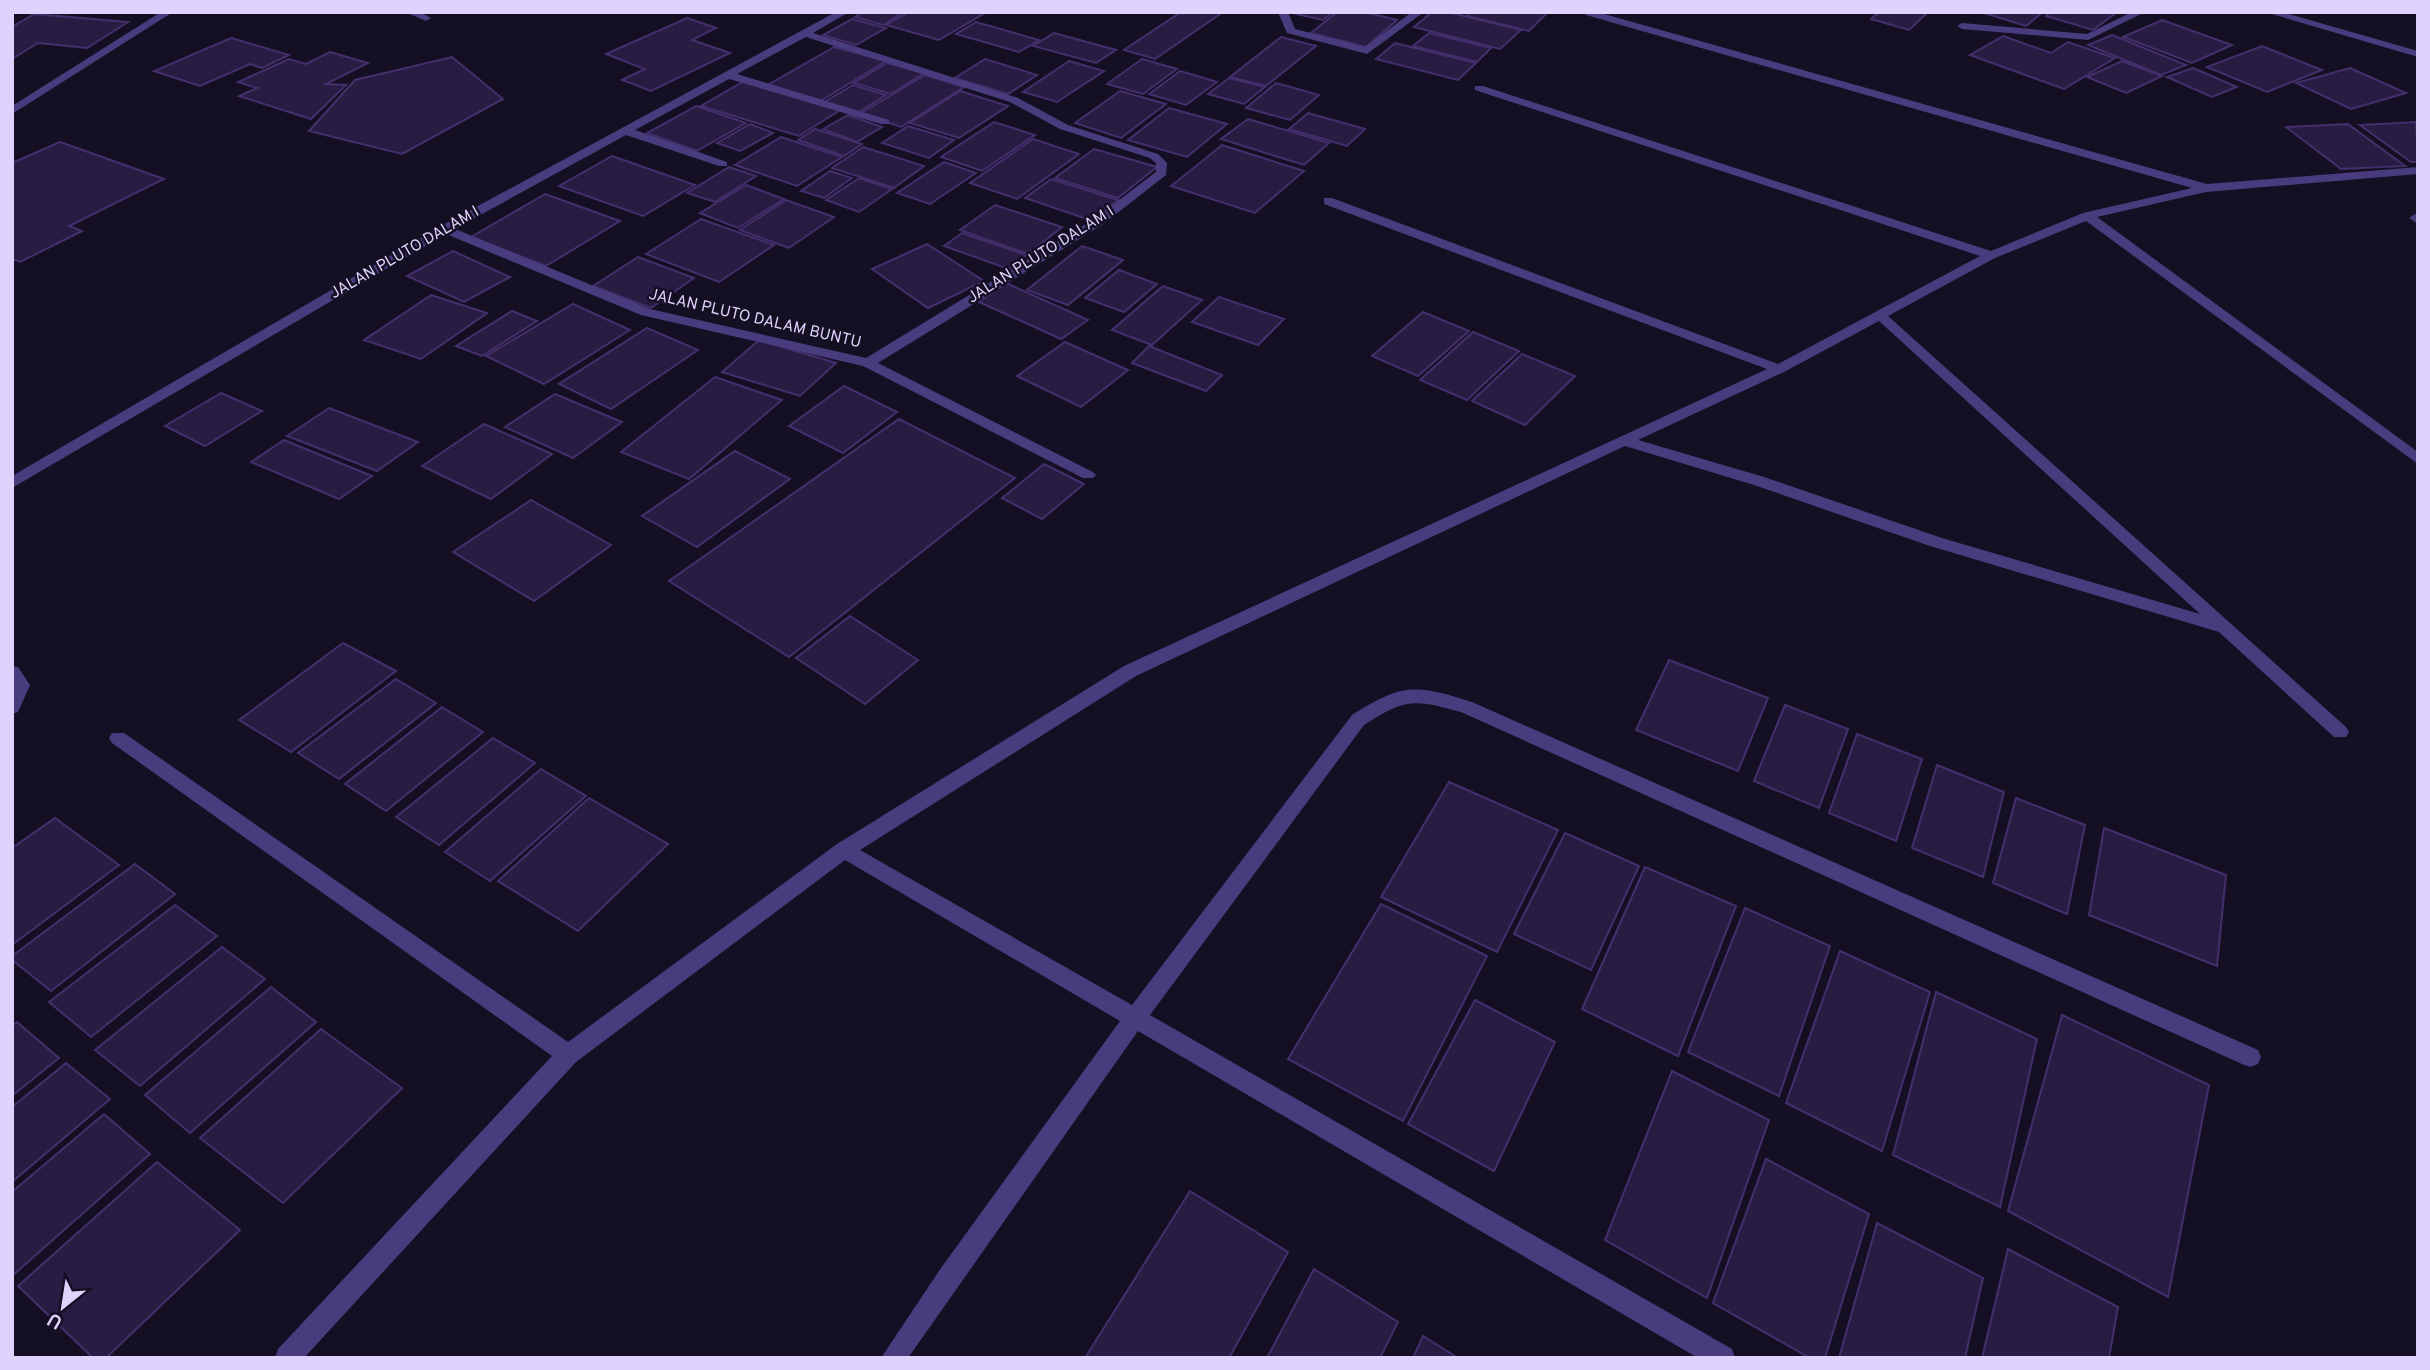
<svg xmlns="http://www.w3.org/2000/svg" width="2430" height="1370" font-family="Overpass,sans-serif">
<rect width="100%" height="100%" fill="#150f23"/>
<g fill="#291c43" stroke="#442f6d" stroke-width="2">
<polygon points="863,12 904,12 883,25 855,17"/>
<polygon points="909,12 982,12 985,13 939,40 886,25"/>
<polygon points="1181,12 1223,12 1155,59 1124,50"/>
<polygon points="1298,12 1333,12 1323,20 1296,14"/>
<polygon points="1337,12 1364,12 1397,20 1366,47 1311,33"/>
<polygon points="1432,12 1448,12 1521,30 1500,49 1414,27"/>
<polygon points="1472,12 1548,12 1529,31 1467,16"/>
<polygon points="1879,12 1928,12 1909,30 1871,19"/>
<polygon points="1981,12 2043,12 2026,26"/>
<polygon points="2050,12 2117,12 2093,30 2046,16"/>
<polygon points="34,14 128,22 87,48 38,43 12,59 12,27"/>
<polygon points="687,18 716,28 692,40 730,53 651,91 622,80 645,69 606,54"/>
<polygon points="852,19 886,28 856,45 823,35"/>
<polygon points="2162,20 2232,45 2192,63 2123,37"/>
<polygon points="976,22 1039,40 1019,52 956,34"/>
<polygon points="1054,33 1116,50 1096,63 1033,46"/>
<polygon points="1429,33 1491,48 1477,62 1413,46"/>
<polygon points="2112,35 2186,65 2161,75 2088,45"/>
<polygon points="2003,36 2051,53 2068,42 2115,58 2064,89 1970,55"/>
<polygon points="1281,37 1316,46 1266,86 1230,77"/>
<polygon points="231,38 289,55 262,68 250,64 200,86 154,71"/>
<polygon points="1395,43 1476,63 1458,80 1376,59"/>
<polygon points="2262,46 2322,70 2267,92 2207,67"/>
<polygon points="834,47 886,61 819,102 766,86"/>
<polygon points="330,52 368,63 326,84 346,85 311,119 239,96 257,88 238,82 289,59 306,64"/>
<polygon points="452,57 503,99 402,154 309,131 355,80"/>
<polygon points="985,59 1037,75 1008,94 955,78"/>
<polygon points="1142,59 1177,69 1143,94 1107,84"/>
<polygon points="1069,61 1104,71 1057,102 1023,92"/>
<polygon points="2122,61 2162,76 2126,93 2087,77"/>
<polygon points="887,63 924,73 891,94 854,83"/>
<polygon points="2193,68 2237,87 2212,97 2167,77"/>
<polygon points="2350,68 2406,93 2351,109 2296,83"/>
<polygon points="1180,71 1217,82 1186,105 1149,94"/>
<polygon points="925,75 964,87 901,127 861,113"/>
<polygon points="1229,78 1265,87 1244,104 1208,94"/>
<polygon points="744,81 840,110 799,136 701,106"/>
<polygon points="1276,83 1319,95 1290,120 1246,108"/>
<polygon points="853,85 886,95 857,113 823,103"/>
<polygon points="960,91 1008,106 959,138 910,123"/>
<polygon points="1120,91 1166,104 1121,138 1075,123"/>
<polygon points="696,106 746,123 697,151 647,133"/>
<polygon points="1169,108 1227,124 1187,157 1128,140"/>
<polygon points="1308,113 1365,129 1347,146 1289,129"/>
<polygon points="848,115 882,127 857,142 823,129"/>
<polygon points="1248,119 1329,143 1304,165 1221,139"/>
<polygon points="994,122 1035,135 982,171 941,157"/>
<polygon points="2416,122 2418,162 2411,162 2360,125"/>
<polygon points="750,124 773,133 740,151 717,143"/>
<polygon points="2348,124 2405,166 2341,169 2286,127"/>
<polygon points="908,126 954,140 929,158 882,143"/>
<polygon points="815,129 862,144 844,156 798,140"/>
<polygon points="781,137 842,157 797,186 735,165"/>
<polygon points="1033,139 1079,154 1017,199 970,183"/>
<polygon points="60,142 164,179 69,226 82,231 20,262 12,259 12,163"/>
<polygon points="1222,145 1304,171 1255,213 1171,186"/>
<polygon points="863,147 924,166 894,188 832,168"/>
<polygon points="1094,149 1157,167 1118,198 1055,178"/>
<polygon points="612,156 695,185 643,216 559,186"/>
<polygon points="944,162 976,173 930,204 897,193"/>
<polygon points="729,167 756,176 715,202 687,193"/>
<polygon points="830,171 852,178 824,198 801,191"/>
<polygon points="859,178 892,189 859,212 826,200"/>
<polygon points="1051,179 1118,200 1093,221 1025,198"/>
<polygon points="746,185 784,199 738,228 700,213"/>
<polygon points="545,194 620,221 546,266 471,237"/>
<polygon points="786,200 834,217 789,248 740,230"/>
<polygon points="995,205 1062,227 1028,254 960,230"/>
<polygon points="701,219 774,245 719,282 646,254"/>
<polygon points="962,233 1026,255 1009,269 944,246"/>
<polygon points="927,244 984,281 928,308 872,269"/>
<polygon points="1082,246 1123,260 1068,305 1027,290"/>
<polygon points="453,251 510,277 464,302 407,276"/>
<polygon points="638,257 694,278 651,308 593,286"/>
<polygon points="1119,270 1157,284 1124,312 1085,298"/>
<polygon points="1006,283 1088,320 1061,339 979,302"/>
<polygon points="1163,286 1202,300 1152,345 1112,330"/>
<polygon points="431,295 487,313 421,359 364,340"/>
<polygon points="1219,297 1284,319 1258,345 1192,322"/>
<polygon points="573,304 630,330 544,384 486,356"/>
<polygon points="512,311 537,321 482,356 456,346"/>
<polygon points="1423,312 1469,331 1418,376 1372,356"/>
<polygon points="647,328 698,350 611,409 559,384"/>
<polygon points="1473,332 1519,351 1467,400 1420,380"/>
<polygon points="759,340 836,363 800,396 722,372"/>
<polygon points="1065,342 1128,370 1081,407 1017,376"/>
<polygon points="1149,346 1222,375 1206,391 1132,363"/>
<polygon points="1522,354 1575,376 1525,425 1472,401"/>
<polygon points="715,377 782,400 689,479 621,452"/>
<polygon points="844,386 897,412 843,453 789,426"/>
<polygon points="221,393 262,411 205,446 165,426"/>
<polygon points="555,394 622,422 573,458 505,427"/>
<polygon points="329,408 418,442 377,471 287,436"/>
<polygon points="899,419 1015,478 789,657 669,581"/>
<polygon points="484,424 552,454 491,499 422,466"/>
<polygon points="284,440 372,476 339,499 251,462"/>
<polygon points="735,451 790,479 697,547 642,516"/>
<polygon points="1044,464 1084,484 1042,519 1002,498"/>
<polygon points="531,500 611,545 534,601 453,552"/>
<polygon points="850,616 918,660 865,704 796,658"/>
<polygon points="343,643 396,671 291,752 239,720"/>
<polygon points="1669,660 1768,698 1738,771 1636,730"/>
<polygon points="396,679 436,703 339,779 298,753"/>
<polygon points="1785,705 1848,729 1819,808 1754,781"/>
<polygon points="442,707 483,732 386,811 345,784"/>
<polygon points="1857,734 1922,759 1896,841 1829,813"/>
<polygon points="493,738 535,763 439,845 396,817"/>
<polygon points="1937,765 2004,792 1983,877 1912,848"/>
<polygon points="541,769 586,796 490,881 445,852"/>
<polygon points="1449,782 1558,830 1497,952 1381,897"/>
<polygon points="589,798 668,844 578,931 498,881"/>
<polygon points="2016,798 2085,825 2067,914 1993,883"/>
<polygon points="55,818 119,865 12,945 12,848"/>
<polygon points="2104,828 2226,875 2217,966 2089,915"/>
<polygon points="1565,833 1639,866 1591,970 1514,934"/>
<polygon points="135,864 175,894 51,991 12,960 12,956"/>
<polygon points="1645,867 1736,906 1678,1056 1582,1009"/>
<polygon points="1381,904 1487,956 1403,1121 1288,1059"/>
<polygon points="175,905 217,936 91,1037 49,1002"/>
<polygon points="1745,908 1830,946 1779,1096 1688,1052"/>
<polygon points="222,947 265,979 140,1086 95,1050"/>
<polygon points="1840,951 1930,992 1882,1151 1786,1103"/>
<polygon points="271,987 316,1022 190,1133 145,1095"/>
<polygon points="1936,992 2037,1039 2000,1207 1893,1155"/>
<polygon points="1475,1000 1555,1042 1494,1171 1408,1124"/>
<polygon points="2062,1015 2209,1085 2168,1297 2008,1211"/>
<polygon points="17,1022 59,1058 12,1096 12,1026"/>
<polygon points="321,1029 402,1088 283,1203 200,1138"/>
<polygon points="66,1063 110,1099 12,1182 12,1107"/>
<polygon points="1672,1071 1769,1120 1707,1298 1605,1240"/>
<polygon points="104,1114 150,1154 12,1276 12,1192"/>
<polygon points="1766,1159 1869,1214 1825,1358 1810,1358 1713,1303"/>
<polygon points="157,1162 240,1230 106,1358 93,1358 18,1286"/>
<polygon points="1190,1191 1288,1252 1229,1358 1085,1358"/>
<polygon points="1877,1223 1983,1278 1965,1358 1839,1358"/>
<polygon points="2008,1249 2118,1307 2109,1358 1982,1358"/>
<polygon points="1314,1269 1398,1322 1380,1358 1267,1358"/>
<polygon points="1423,1336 1458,1358 1413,1358"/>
</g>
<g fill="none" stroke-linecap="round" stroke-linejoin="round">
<g fill="#483c7f" fill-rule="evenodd">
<polygon points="161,12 173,12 12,114 12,106"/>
<polygon points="405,12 420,12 431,18 426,21"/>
<path d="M836,12H849L813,33L1018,98L1068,125L1158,154L1167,163L1166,175L1102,225L878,363L1093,472L1096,475L1093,478H1083L863,366L641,315L446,234L12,488V476L441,226ZM806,37L1010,102L1060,129L1150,158L1156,163V172L1094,219L866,358L650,309L455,229L626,135L719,166H727V162L635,130L729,79L881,124H889V120L737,74Z"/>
<polygon points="1278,12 1288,12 1295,29 1365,47 1412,12 1424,12 1367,54 1287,33"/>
<path d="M1585,12H1597L2207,184L2418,167V174L2206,192L2097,217L2418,452V464L2086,221L1995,258L1888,316L2346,727L2349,732L2346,737H2334L2219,632L1930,546L1754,485L1625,446L1136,676L860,850L1132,1005L1352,715C1402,683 1416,684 1472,702L2258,1050L2261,1057L2258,1064L2250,1067L2242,1064L1461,712C1414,699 1406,698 1364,725L1150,1015L1732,1349L1735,1358H1698L1138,1031L908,1358H881L941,1268L1120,1021L845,860L576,1062L304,1358H275L278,1349L552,1056L112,743L109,738L112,733H124L568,1042L837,844L1124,666L1767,369L1324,204V198H1332L1778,364L1980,256L1475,90V86H1483L1991,251L2083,213L2192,188L1586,15ZM1879,321L2200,614L1942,538L1764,477L1638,440L1784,372Z"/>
<polygon points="2132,12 2145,12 2088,40 1962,29 1957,26 1962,23 2087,34"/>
<polygon points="2265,12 2282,12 2418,51 2418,57"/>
<polygon points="2415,214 2418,215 2418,224 2409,218"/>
<polygon points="12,666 18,667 30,685 18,712 12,714"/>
</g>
</g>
<g text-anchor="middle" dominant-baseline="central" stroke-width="5" stroke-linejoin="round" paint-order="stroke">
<g font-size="16" fill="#ddd3fd" stroke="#150f23">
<text transform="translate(405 253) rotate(-30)">JALAN PLUTO DALAM I</text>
<text transform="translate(1041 255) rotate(-32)">JALAN PLUTO DALAM I</text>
<text transform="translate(755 319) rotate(13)">JALAN PLUTO DALAM BUNTU</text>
</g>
</g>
<rect width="2430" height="1370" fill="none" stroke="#ddd3fd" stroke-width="28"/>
<g transform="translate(63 1307) rotate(210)" stroke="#150f23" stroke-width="5" paint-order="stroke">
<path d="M0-5L12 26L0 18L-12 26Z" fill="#ddd3fd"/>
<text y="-10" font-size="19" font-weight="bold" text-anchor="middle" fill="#ddd3fd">U</text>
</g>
</svg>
